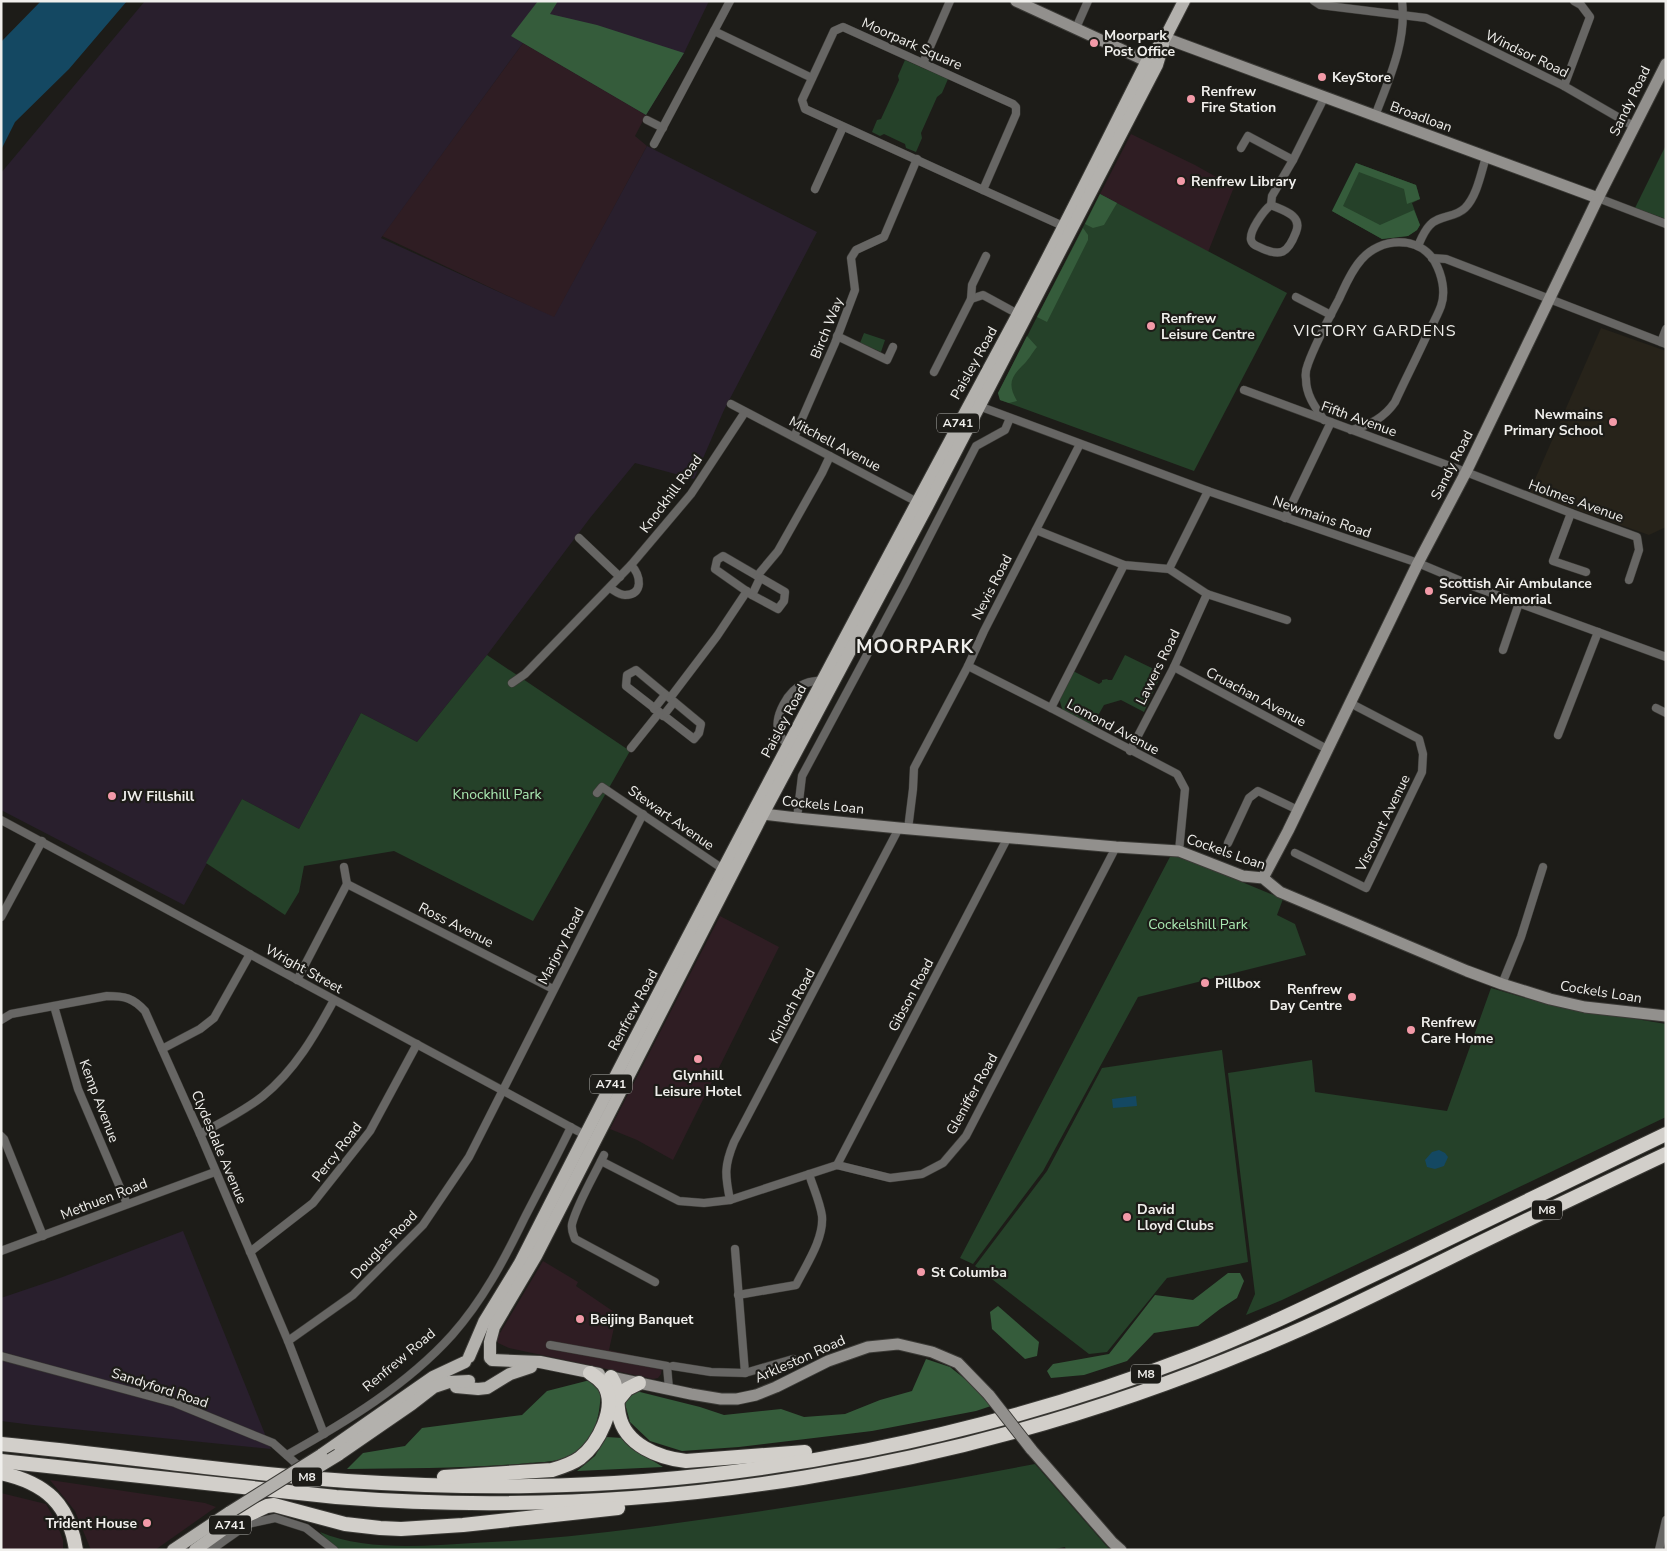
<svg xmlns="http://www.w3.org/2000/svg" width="1667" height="1551" font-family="'Nunito Sans',sans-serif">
<rect width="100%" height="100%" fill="#1d1c18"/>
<g fill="#2f1d23">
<polygon points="523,43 646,115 635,136 647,146 554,318 382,236"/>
<polygon points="1131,134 1195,165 1234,187 1208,252 1100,194"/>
<polygon points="720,916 779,947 673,1160 637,1140 610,1129"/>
<polygon points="543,1261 578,1282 576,1286 617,1314 609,1350 663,1362 661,1374 658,1378 653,1379 509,1348 498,1343 497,1338"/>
<polygon points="50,1480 205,1503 216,1507 155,1550 91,1550 75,1511"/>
<polygon points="1,1493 46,1504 57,1524 63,1540 63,1550 1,1550"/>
</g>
<g fill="#291f2d">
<polygon points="145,1 709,1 684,53 646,115 523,43 381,238 554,317 647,146 817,232 724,410 694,479 635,463 590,518 487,655 417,742 361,713 299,829 242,799 184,905 1,810 1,173"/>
<polygon points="183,1231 271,1449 33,1425 1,1421 1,1298 60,1278"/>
</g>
<polygon fill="#27231a" points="1601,328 1666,351 1666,527 1649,535 1529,493"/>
<g fill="#254129">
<polygon points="905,60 948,79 942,93 937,97 921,133 922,138 916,152 906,148 905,144 884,134 880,136 872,132 877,120 881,119 899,80 898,76"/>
<polygon points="1666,145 1666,219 1635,208"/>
<polygon points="1356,163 1416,185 1420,199 1412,203 1420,225 1417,230 1408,236 1382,239 1332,211"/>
<polygon points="1100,194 1287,293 1194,471 1000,400 998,393"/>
<polygon points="864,333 885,340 881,352 860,343"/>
<polygon points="487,655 630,751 533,921 394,851 304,866 299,892 285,915 206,863 242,799 299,829 361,713 417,742"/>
<polygon points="1125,655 1162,673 1144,712 1121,700 1104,705 1092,726 1063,712 1059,698 1073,671 1099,684 1102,682 1102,680 1107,679 1108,680 1112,680"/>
<polygon points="1172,853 1283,899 1277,915 1295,924 1306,955 1138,997 1043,1171 973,1264 960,1258"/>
<polygon points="1491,988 1546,1004 1666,1024 1666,1117 1282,1300 1246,1315 1255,1294 1228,1073 1312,1060 1315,1092 1447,1111"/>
<polygon points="1222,1050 1248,1262 1167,1278 1107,1352 1089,1354 975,1266 1047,1171 1102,1068"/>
<path d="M1035,1464L1110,1550H1066L1065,1547L1050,1550H339L329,1542L320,1532C364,1551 424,1546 473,1543C551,1540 629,1530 706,1519C816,1504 925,1485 1035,1464Z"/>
</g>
<g fill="#355c3b">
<polygon points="538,1 558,1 550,14 597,25 684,53 646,115 511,36"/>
<polygon points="1356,163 1416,185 1420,199 1407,204 1404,189 1359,172 1343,206 1380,225 1414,210 1420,225 1417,230 1408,236 1382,239 1332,211"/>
<polygon points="1100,194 1117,203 1104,225 1093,228 1085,224"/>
<polygon points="1083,228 1088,235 1088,240 1047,322 1037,317"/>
<path d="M1027,336L1037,347C1032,353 1028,361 1022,366C1010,378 1008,385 1017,401L1009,403L1000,400L998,393Z"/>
<polygon points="1228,1273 1240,1273 1244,1281 1237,1298 1220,1309 1198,1326 1154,1333 1127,1361 1084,1375 1051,1378 1047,1371 1053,1364 1109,1354 1155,1295 1193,1300"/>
<polygon points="998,1306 1039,1342 1037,1356 1025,1359 992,1329 990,1312"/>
<polygon points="926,1359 950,1367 970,1383 991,1406 976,1411 872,1431 739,1447 682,1451 650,1441 630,1422 624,1400 636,1391 700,1407 724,1415 781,1409 804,1417 845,1414 880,1400 912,1391"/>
<path d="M594,1379L601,1387C600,1415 597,1438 572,1455C562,1462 540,1462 528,1463C468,1469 407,1468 347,1469L363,1453L405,1446L422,1428L522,1415L547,1391Z"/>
<polygon points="606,1437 623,1438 632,1448 663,1467 577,1471 595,1456"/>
</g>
<g fill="#144862">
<polygon points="41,1 127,1 69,69 15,122 1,150 1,42"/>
<polygon points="1136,1096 1137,1106 1113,1108 1112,1099"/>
<polygon points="1439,1150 1445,1153 1448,1157 1444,1166 1435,1169 1427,1167 1425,1160 1432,1152"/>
</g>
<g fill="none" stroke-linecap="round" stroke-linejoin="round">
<g stroke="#3b3a36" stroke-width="9">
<g id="street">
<polyline points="1314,1 1320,5 1426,18 1564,86 1635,127"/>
<polygon points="843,27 1013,104 1016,107 1016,114 983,190 805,109 802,100 834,31"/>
<polyline points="1076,28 1088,1"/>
<polyline points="714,31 812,78"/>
<polyline points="923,63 950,1"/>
<polyline points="1564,86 1590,17 1581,5 1574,1"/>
<path d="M1375,116C1389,79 1407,41 1402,1"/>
<polyline points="647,120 663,128"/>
<polyline points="654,144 730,1"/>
<polyline points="1241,148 1248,136 1293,160"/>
<polyline points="815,189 843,127"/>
<polyline points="983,190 1063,226 1066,225"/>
<polyline points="1598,198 1666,224"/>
<path d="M1271,205C1282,210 1303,215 1296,232C1288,253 1281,258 1259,247C1256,246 1252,244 1251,240C1249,231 1264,210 1271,205Z"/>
<polyline points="1271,205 1272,196 1293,160 1325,96"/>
<path d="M1418,246C1421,239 1424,231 1430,225C1439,215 1455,218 1465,208C1477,196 1481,173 1486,157"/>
<polyline points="1432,258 1446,259 1666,344"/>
<polyline points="1296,297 1331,315"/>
<polyline points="971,299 983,295 1018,314"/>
<polyline points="837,336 887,360 893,347"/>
<polyline points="1661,342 1666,329"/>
<polyline points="934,372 971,299 972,285 986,256"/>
<polyline points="1244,390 1466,472 1571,513 1637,537 1639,550 1629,580"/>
<polyline points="731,404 921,504"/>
<polyline points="976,405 1208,491 1418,563 1475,587 1666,657"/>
<path d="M1324,420C1315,407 1306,395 1306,379C1305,374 1306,369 1308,364C1316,342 1328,320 1339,299C1345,286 1351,271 1361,260C1380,237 1419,235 1435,262C1442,275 1446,292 1441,306C1437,317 1431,327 1426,337C1416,359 1405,380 1395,402C1384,418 1370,425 1351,430"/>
<polyline points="794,437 835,343 855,290 851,258 856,250 884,237 917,159"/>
<polyline points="1571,513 1553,561 1586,572"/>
<polyline points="1285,518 1331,422"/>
<polyline points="1036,530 1124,565 1169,569 1207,594 1287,620"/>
<polyline points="579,538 620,577"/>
<polygon points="723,556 785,592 784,601 778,609 752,595 715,569 717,560"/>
<polyline points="1169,569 1208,491"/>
<polyline points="757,576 778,551 822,473 830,456"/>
<path d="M610,588C615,591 619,595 625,595C644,595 641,575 631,565"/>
<polyline points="752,595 760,578"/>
<polyline points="1503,650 1519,603"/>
<polyline points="968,666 1051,708 1177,774 1185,789 1179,851"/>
<polyline points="1174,667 1327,749"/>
<polygon points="636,670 701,724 699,733 694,739 626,686 627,675"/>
<polyline points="512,683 525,674 631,565 691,494 745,412"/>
<polyline points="670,698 717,636 747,591"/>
<polyline points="1051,708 1124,565"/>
<polyline points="1656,708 1666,713"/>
<polyline points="654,709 665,695"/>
<polyline points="663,716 674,702"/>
<polyline points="1558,735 1598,632"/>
<path d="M788,746C785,742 781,738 779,733C773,717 788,690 804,684C809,681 817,681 823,680"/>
<polyline points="631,748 659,713"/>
<polyline points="1130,751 1174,667 1207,594"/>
<polyline points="597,793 602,787 726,871"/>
<polyline points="797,818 802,776 905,584 976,446 1005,430 1010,418"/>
<polyline points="1,820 587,1136"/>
<polyline points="908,829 913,789 914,768 968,666 984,631 1080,444"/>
<polyline points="1228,843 1249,798 1258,791 1298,810"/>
<polyline points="1295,853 1366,888 1422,772 1423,754 1419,739 1350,703"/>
<polyline points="347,884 553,989"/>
<polyline points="1,917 42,841"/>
<polyline points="297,980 347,884 344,867"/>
<polyline points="1502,984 1521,937 1543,867"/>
<polyline points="54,1006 78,1089 127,1204"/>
<path d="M1,1020L11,1014L107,996C125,996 133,998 145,1011L200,1134L288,1341L324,1434"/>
<polyline points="162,1049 200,1029 214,1018 250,954"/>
<path d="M200,1134C222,1122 244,1111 263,1096C295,1070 315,1035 334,1000"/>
<polyline points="1,1136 4,1139 43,1236"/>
<path d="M604,1155C595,1174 577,1204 572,1224C571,1230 573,1234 575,1239L655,1282"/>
<polyline points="601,1161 679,1201 704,1203 730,1200 837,1165 890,1178 922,1174 943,1163 966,1136 1116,847"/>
<polyline points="837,1165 1008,837"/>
<path d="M730,1200C725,1175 724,1166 734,1142L899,828"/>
<polyline points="735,1249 745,1373"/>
<polyline points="1,1251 215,1172"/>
<polyline points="250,1252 313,1203 370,1131 417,1044"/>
<path d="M738,1295L796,1285C806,1265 824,1239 822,1216C820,1202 813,1187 809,1174"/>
<polyline points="288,1341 353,1295 423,1225 469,1157 643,814"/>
<polyline points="550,1345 667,1366 669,1389"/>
<polyline points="1,1356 175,1403 273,1443 301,1468"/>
<polyline points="673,1366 711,1372 745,1373 793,1359"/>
<path d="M287,1455C346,1422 407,1385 452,1335C483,1300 504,1260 524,1219C540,1188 556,1158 571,1127"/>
<polyline points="211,1550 248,1524 275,1518 306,1528 334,1550"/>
<polyline points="1659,1550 1666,1520"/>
</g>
</g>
<g stroke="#3b3a36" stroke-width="13">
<g id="secondary">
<polyline points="1016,1 1155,65"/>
<polyline points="1165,38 1598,198"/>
<polyline points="756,811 763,814 797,818 899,828 1116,847 1179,851 1243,876 1263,878 1280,892 1467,971 1502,984 1550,999 1585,1007 1666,1016"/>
<polyline points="1263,878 1288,831 1418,563 1466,472 1598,198 1666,64"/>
<polyline points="611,1377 691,1394 721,1399 737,1399 756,1395 776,1387 828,1361 868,1347 898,1344 932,1352 958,1363 989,1395"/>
<polyline points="1031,1449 1112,1542 1121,1550"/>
</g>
</g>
<g stroke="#3b3a36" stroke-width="14">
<g id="primary">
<path d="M469,1357L484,1322L520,1263C681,945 848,630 1017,316C1062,232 1104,146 1147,61L1165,38L1184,1"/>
<polyline points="490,1358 490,1342 494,1327 536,1256 763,814 927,507 1157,65 1163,45"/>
<polyline points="492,1360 540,1362 599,1374"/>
<polyline points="456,1387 478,1389 487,1388 510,1374 531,1367"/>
<polyline points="321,1455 433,1377 465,1362"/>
<polyline points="338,1455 412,1404 434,1387 449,1382 469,1381"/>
<polyline points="173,1550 230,1512"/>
<polyline points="195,1550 248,1512"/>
</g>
</g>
<g stroke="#3b3a36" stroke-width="16">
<g id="highway">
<path d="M611,1377C619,1389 616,1401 619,1415C625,1445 659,1458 686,1461L805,1452"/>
<polyline points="618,1400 627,1389 639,1383"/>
<path d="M1,1444C117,1455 232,1473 347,1481C408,1485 469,1487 530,1486C754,1483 984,1437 1193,1356C1266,1328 1336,1292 1407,1259C1493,1217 1579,1176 1666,1134"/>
<path d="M1,1461L336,1497C649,1522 964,1470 1254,1349C1321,1322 1386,1289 1451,1257C1522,1222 1594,1188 1666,1154"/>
<path d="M1,1473C46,1483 69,1504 76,1550"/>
<path d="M444,1477L552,1470C562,1467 572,1464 580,1458C598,1444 618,1407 604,1385C600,1380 595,1376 590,1373"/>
<polyline points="241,1518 267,1506 274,1505 345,1524 380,1528 401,1529 463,1525 618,1508"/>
</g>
</g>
<use href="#street" stroke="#676664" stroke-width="8"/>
<use href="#secondary" stroke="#92908d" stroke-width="11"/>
<use href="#primary" stroke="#b3b1ad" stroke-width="12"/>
<use href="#highway" stroke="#d2cfca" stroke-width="14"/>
<g stroke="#3b3a36" stroke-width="13" stroke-linecap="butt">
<polyline id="secondary-bridge" points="989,1395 1031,1449"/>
</g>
<g stroke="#3b3a36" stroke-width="14" stroke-linecap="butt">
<g id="primary-bridge">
<polyline points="310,1472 338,1455"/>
<polyline points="230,1512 321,1455"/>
</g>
</g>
<use href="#secondary-bridge" stroke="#92908d" stroke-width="11"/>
<use href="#primary-bridge" stroke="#b3b1ad" stroke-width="12"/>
</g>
<g fill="#f39aa8" stroke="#1d1c18" stroke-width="2">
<circle cx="1094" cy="43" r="5"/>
<circle cx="1322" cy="77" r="5"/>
<circle cx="1191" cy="99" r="5"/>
<circle cx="1181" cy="181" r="5"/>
<circle cx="1151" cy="326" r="5"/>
<circle cx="1613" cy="422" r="5"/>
<circle cx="1429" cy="591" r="5"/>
<circle cx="112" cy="796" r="5"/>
<circle cx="1205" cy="983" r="5"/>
<circle cx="1352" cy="997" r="5"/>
<circle cx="1411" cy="1030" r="5"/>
<circle cx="698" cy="1059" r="5"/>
<circle cx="1127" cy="1217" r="5"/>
<circle cx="921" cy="1272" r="5"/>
<circle cx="580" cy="1319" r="5"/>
<circle cx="147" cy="1523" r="5"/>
</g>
<g text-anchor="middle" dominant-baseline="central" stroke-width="4.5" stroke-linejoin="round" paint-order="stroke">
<g fill="#1d1c18" stroke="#b1b0ac" stroke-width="1">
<rect x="937" y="413.5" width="42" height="19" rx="4"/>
<rect x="590" y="1074.5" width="42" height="19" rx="4"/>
<rect x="1532" y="1200.5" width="30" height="19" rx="4"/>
<rect x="1131" y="1364.5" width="30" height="19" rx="4"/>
<rect x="292" y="1467.5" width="30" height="19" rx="4"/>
<rect x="209" y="1515.5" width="42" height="19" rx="4"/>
</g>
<g font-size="12" font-weight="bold" fill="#f0efec">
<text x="958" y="423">A741</text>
<text x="611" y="1084">A741</text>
<text x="1547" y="1210">M8</text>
<text x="1146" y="1374">M8</text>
<text x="307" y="1477">M8</text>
<text x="230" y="1525">A741</text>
</g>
<g font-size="14" font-weight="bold" fill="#f0efec" stroke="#1d1c18" text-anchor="start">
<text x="1104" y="35">Moorpark<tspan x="1104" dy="16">Post Office</tspan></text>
<text x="1332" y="77">KeyStore</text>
<text x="1201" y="91">Renfrew<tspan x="1201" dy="16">Fire Station</tspan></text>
<text x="1191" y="181">Renfrew Library</text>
<text x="1161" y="318">Renfrew<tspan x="1161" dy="16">Leisure Centre</tspan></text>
<text x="1603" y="414" text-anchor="end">Newmains<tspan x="1603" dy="16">Primary School</tspan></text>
<text x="1439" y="583">Scottish Air Ambulance<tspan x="1439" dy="16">Service Memorial</tspan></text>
<text x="122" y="796">JW Fillshill</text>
<text x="1215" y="983">Pillbox</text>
<text x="1342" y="989" text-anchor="end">Renfrew<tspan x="1342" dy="16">Day Centre</tspan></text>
<text x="1421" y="1022">Renfrew<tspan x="1421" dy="16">Care Home</tspan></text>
<text x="698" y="1075" text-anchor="middle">Glynhill<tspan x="698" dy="16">Leisure Hotel</tspan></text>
<text x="1137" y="1209">David<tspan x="1137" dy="16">Lloyd Clubs</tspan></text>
<text x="931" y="1272">St Columba</text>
<text x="590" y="1319">Beijing Banquet</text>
<text x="137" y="1523" text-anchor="end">Trident House</text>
</g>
<g font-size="14" fill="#f0efec" stroke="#1d1c18">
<text transform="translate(912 44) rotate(24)">Moorpark Square</text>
<text transform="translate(1527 54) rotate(26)">Windsor Road</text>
<text transform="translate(1630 101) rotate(-64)">Sandy Road</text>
<text transform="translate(1421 117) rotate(20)">Broadloan</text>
<text transform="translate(827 328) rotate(-68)">Birch Way</text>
<text transform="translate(974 363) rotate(-61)">Paisley Road</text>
<text transform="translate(1359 419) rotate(20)">Fifth Avenue</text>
<text transform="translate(835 444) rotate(28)">Mitchell Avenue</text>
<text transform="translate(1452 465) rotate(-63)">Sandy Road</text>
<text transform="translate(671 494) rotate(-53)">Knockhill Road</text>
<text transform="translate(1576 501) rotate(20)">Holmes Avenue</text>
<text transform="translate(1322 517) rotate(19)">Newmains Road</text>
<text transform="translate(992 587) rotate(-63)">Nevis Road</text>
<text transform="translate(1158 667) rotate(-64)">Lawers Road</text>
<text transform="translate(1256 697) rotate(28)">Cruachan Avenue</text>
<text transform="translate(784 721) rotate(-62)">Paisley Road</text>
<text transform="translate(1113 727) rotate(28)">Lomond Avenue</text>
<text transform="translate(823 805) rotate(6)">Cockels Loan</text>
<text transform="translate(671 818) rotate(35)">Stewart Avenue</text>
<text transform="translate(1383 823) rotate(-64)">Viscount Avenue</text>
<text transform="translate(1226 852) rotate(19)">Cockels Loan</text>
<text transform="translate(456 925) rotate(27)">Ross Avenue</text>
<text transform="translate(561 946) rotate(-63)">Marjory Road</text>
<text transform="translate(304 969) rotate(29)">Wright Street</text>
<text transform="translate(1601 992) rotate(9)">Cockels Loan</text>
<text transform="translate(911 995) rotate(-62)">Gibson Road</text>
<text transform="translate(792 1006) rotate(-62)">Kinloch Road</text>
<text transform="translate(633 1010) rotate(-62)">Renfrew Road</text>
<text transform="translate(972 1094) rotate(-61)">Gleniffer Road</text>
<text transform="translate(99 1101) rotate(69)">Kemp Avenue</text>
<text transform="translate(219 1147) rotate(67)">Clydesdale Avenue</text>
<text transform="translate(337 1152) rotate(-52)">Percy Road</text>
<text transform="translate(104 1199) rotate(-21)">Methuen Road</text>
<text transform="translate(384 1245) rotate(-46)">Douglas Road</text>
<text transform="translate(800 1359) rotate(-24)">Arkleston Road</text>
<text transform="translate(399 1360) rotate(-40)">Renfrew Road</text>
<text transform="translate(160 1388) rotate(18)">Sandyford Road</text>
</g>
<g font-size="14" fill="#aae9b2" stroke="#1d1c18">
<text x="497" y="794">Knockhill Park</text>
<text x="1198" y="924">Cockelshill Park</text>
</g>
<g font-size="16" letter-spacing="1" fill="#f0efec" stroke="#1d1c18">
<text x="1375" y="331">VICTORY GARDENS</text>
</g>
<g font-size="19" font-weight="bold" letter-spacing="1" fill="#f0efec" stroke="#1d1c18">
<text x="915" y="647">MOORPARK</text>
</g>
</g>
<rect width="1667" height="1551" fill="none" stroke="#f0efec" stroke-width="5"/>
</svg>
